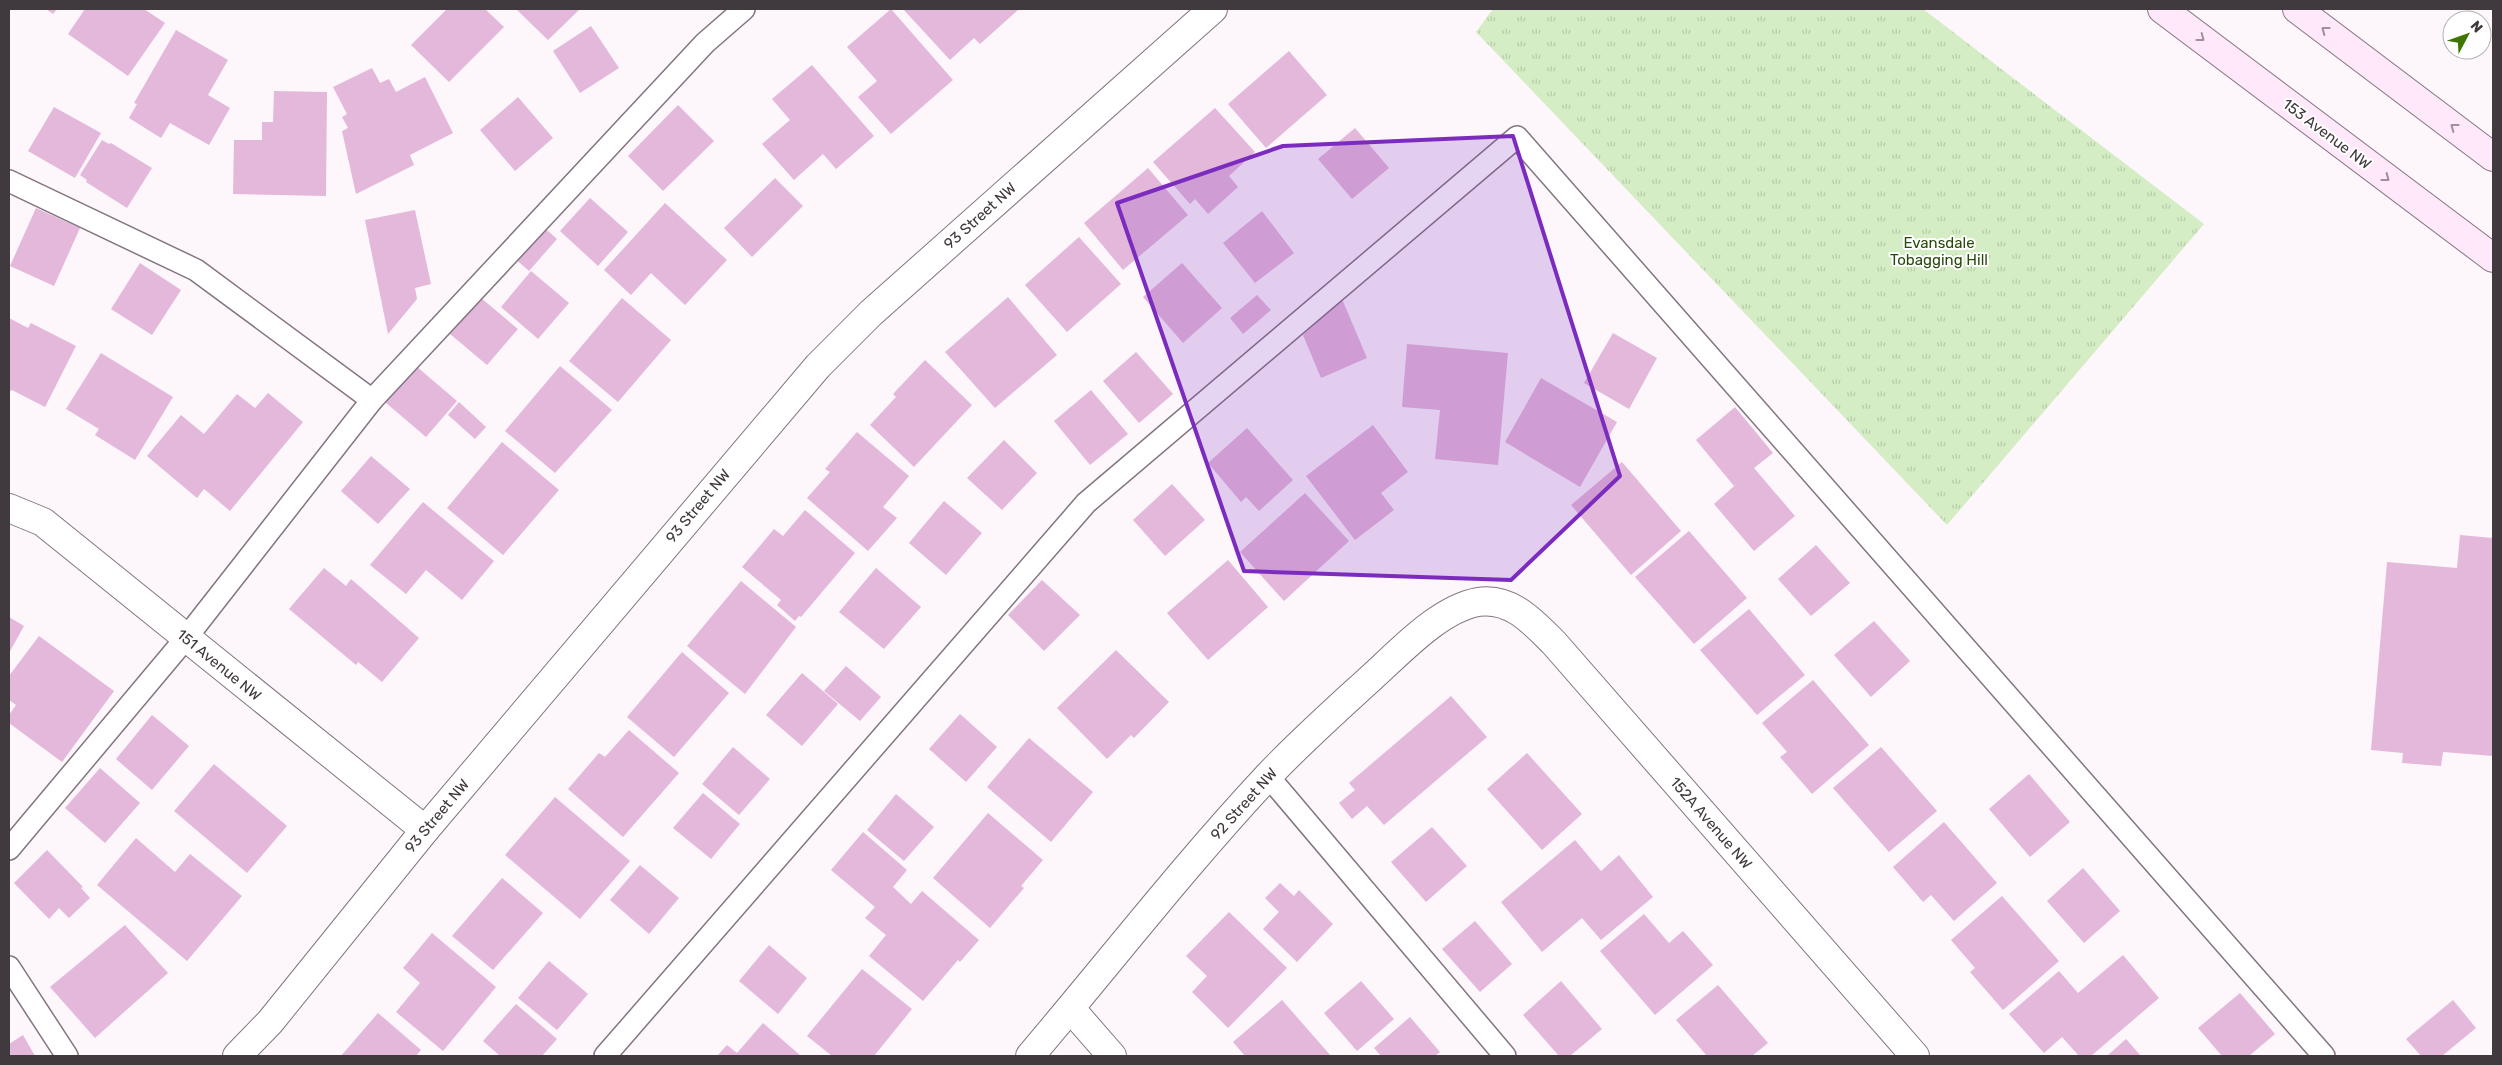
<svg xmlns="http://www.w3.org/2000/svg" width="2502" height="1065" font-family="Rubik,sans-serif">
<defs>
<pattern id="grass-tufts" width="24" height="20" patternUnits="userSpaceOnUse" patternTransform="scale(1.25)"><rect width="24" height="20" fill="#d4edc5"/><path d="M3 7l-1-3M5 7V3M7 7l1-3M15 17l-1-3M17 17v-4M19 17l1-3" fill="none" stroke="#b7ccaa"/></pattern>
</defs>
<rect width="100%" height="100%" fill="#fdf6fb"/>
<polygon fill="url(#grass-tufts)" points="1493,9 1923,9 2204,224 1947,525 1476,32"/>
<g fill="#e4b8da">
<polygon points="46,9 57,9 53,14"/>
<polygon points="85,9 144,9 165,23 128,76 68,34"/>
<polygon points="447,9 485,9 504,27 449,82 411,45"/>
<polygon points="516,9 580,9 548,40"/>
<polygon points="891,9 953,80 891,134 858,97 877,81 847,47"/>
<polygon points="903,9 1019,9 980,44 974,38 950,60"/>
<polygon points="591,26 619,68 580,93 553,51"/>
<polygon points="176,30 228,60 208,95 230,108 209,145 170,123 161,138 129,118 137,104 134,103"/>
<polygon points="1289,51 1327,95 1266,148 1228,104"/>
<polygon points="812,65 874,136 836,169 823,154 794,180 762,144 790,120 772,99"/>
<polygon points="372,68 380,83 389,79 396,92 425,77 453,133 410,155 414,165 356,194 342,131 348,128 342,117 347,114 333,87"/>
<polygon points="274,91 327,92 326,196 233,194 234,140 262,140 262,122 273,122"/>
<polygon points="518,97 553,138 515,171 480,130"/>
<polygon points="678,105 714,141 663,191 628,156"/>
<polygon points="54,107 101,133 75,178 28,151"/>
<polygon points="1215,108 1255,152 1229,176 1238,187 1208,214 1195,199 1190,204 1153,162"/>
<polygon points="1355,128 1389,168 1352,199 1318,159"/>
<polygon points="102,140 109,144 111,143 152,168 127,208 86,182 87,180 80,175"/>
<polygon points="1148,168 1188,215 1123,270 1084,223"/>
<polygon points="775,178 803,206 752,257 724,228"/>
<polygon points="590,198 628,232 598,266 560,231"/>
<polygon points="665,203 727,260 685,305 651,273 631,295 604,270"/>
<polygon points="36,208 80,228 54,286 10,266"/>
<polygon points="415,210 431,284 415,288 417,299 388,334 365,220"/>
<polygon points="1262,211 1294,253 1255,283 1223,243"/>
<polygon points="540,224 557,239 529,271 512,256"/>
<polygon points="1079,237 1121,284 1067,332 1025,285"/>
<polygon points="140,263 181,290 152,335 111,309"/>
<polygon points="1182,263 1222,308 1183,343 1143,297"/>
<polygon points="531,271 569,303 538,339 501,307"/>
<polygon points="475,293 518,329 487,365 444,329"/>
<polygon points="1257,295 1271,310 1243,334 1230,318"/>
<polygon points="1008,297 1057,355 995,408 945,352"/>
<polygon points="622,298 671,340 618,402 569,361"/>
<polygon points="1342,299 1367,358 1321,378 1303,335"/>
<polygon points="9,318 28,328 31,323 76,346 45,407 12,390 9,392"/>
<polygon points="1613,333 1657,358 1629,409 1584,383"/>
<polygon points="1407,344 1508,353 1498,465 1435,459 1440,410 1402,407"/>
<polygon points="1136,352 1173,394 1139,423 1103,381"/>
<polygon points="101,353 173,397 135,460 95,435 99,429 66,409"/>
<polygon points="925,360 972,405 914,467 870,425 896,397 893,394"/>
<polygon points="416,366 457,401 426,437 385,402"/>
<polygon points="560,366 612,410 555,473 505,431"/>
<polygon points="1541,378 1617,422 1580,487 1505,442"/>
<polygon points="1091,390 1128,434 1090,465 1054,421"/>
<polygon points="268,393 303,422 230,511 204,489 197,498 147,456 181,415 204,434 237,394 255,408"/>
<polygon points="459,402 486,427 475,439 448,415"/>
<polygon points="1735,407 1773,453 1754,468 1795,516 1754,551 1714,504 1741,480 1734,486 1696,440"/>
<polygon points="1373,425 1408,472 1381,493 1394,510 1355,540 1306,476"/>
<polygon points="1247,428 1293,480 1259,511 1246,497 1241,502 1208,463"/>
<polygon points="857,432 909,476 883,507 897,518 868,551 807,498 830,472 825,469"/>
<polygon points="1004,440 1037,473 1002,510 967,478"/>
<polygon points="502,442 559,490 503,555 447,508"/>
<polygon points="371,456 410,489 378,524 341,491"/>
<polygon points="1622,462 1681,531 1631,575 1571,505"/>
<polygon points="1172,484 1205,520 1165,556 1133,520"/>
<polygon points="1305,493 1349,541 1284,601 1240,552"/>
<polygon points="944,501 982,533 946,575 909,543"/>
<polygon points="423,502 494,561 462,600 426,570 406,594 370,565"/>
<polygon points="805,510 855,553 801,617 799,616 795,621 777,605 781,600 742,567 774,529 783,536"/>
<polygon points="1689,531 1747,598 1694,644 1635,577"/>
<polygon points="2460,535 2493,538 2493,756 2443,752 2441,766 2402,763 2403,753 2371,750 2387,562 2457,568"/>
<polygon points="1816,545 1850,583 1811,616 1778,579"/>
<polygon points="1228,560 1268,607 1208,660 1167,613"/>
<polygon points="324,568 346,586 351,579 419,638 382,682 358,662 356,665 289,609"/>
<polygon points="876,568 921,607 884,649 839,612"/>
<polygon points="1042,580 1080,615 1044,651 1008,615"/>
<polygon points="741,581 796,627 745,694 687,646"/>
<polygon points="1749,609 1805,675 1757,715 1700,650"/>
<polygon points="9,617 24,626 9,653"/>
<polygon points="1874,621 1910,661 1871,697 1834,655"/>
<polygon points="39,636 114,691 62,762 9,723 9,715 16,705 9,700 9,676"/>
<polygon points="1116,650 1169,702 1134,738 1131,735 1107,759 1057,708"/>
<polygon points="682,652 729,693 674,757 627,717"/>
<polygon points="846,666 881,697 860,721 824,691"/>
<polygon points="802,673 838,704 802,746 766,715"/>
<polygon points="1813,680 1869,745 1812,794 1780,757 1787,752 1762,723"/>
<polygon points="1451,696 1487,737 1384,825 1367,806 1352,819 1339,803 1355,790 1349,783"/>
<polygon points="960,714 997,747 966,782 929,749"/>
<polygon points="152,715 189,746 152,790 116,759"/>
<polygon points="629,730 679,773 623,837 568,789 599,753 605,757"/>
<polygon points="1029,738 1093,792 1051,842 987,787"/>
<polygon points="733,747 770,779 739,815 702,784"/>
<polygon points="1881,747 1937,811 1889,852 1833,788"/>
<polygon points="1527,753 1582,814 1542,850 1487,789"/>
<polygon points="214,764 287,826 247,873 174,811"/>
<polygon points="100,768 140,803 105,843 65,808"/>
<polygon points="2029,774 2070,822 2030,857 1989,809"/>
<polygon points="703,793 740,824 711,859 673,828"/>
<polygon points="896,794 934,827 904,861 867,830"/>
<polygon points="555,797 630,861 580,919 505,855"/>
<polygon points="988,813 1043,860 1021,886 1024,888 990,928 933,878"/>
<polygon points="1944,822 1997,883 1954,921 1931,895 1923,902 1893,867"/>
<polygon points="1432,827 1467,866 1426,902 1391,862"/>
<polygon points="863,832 907,870 893,887 911,904 922,891 979,940 960,962 958,960 923,1001 869,956 886,935 865,918 875,907 831,870"/>
<polygon points="136,838 175,872 190,854 242,896 187,961 97,885"/>
<polygon points="1575,840 1601,871 1619,855 1653,897 1601,940 1582,918 1542,952 1501,902"/>
<polygon points="47,850 83,887 81,888 90,898 69,918 59,908 49,919 14,883"/>
<polygon points="640,865 679,898 649,934 610,900"/>
<polygon points="2083,868 2120,911 2084,943 2047,901"/>
<polygon points="502,878 543,913 493,970 452,936"/>
<polygon points="1280,883 1294,896 1299,890 1333,924 1297,962 1263,929 1279,912 1265,898"/>
<polygon points="2002,896 2059,961 2003,1010 1970,972 1975,968 1951,940"/>
<polygon points="1229,912 1287,968 1228,1028 1192,992 1207,976 1186,956"/>
<polygon points="1644,914 1669,943 1683,931 1713,965 1655,1015 1600,951"/>
<polygon points="1475,921 1512,964 1480,992 1442,949"/>
<polygon points="125,925 168,973 95,1038 50,987"/>
<polygon points="432,933 496,987 443,1051 396,1012 420,983 403,968"/>
<polygon points="769,945 807,978 778,1014 739,981"/>
<polygon points="2123,955 2159,998 2091,1056 2079,1056 2062,1037 2044,1053 2009,1014 2059,971 2078,993"/>
<polygon points="549,961 588,994 557,1030 518,998"/>
<polygon points="862,969 912,1009 874,1056 832,1056 807,1036"/>
<polygon points="1361,981 1394,1019 1357,1051 1324,1013"/>
<polygon points="1561,981 1602,1029 1570,1056 1559,1056 1523,1015"/>
<polygon points="1718,985 1768,1043 1752,1056 1707,1056 1676,1020"/>
<polygon points="2240,993 2275,1034 2249,1056 2222,1056 2198,1028"/>
<polygon points="1282,1000 1331,1056 1245,1056 1233,1042"/>
<polygon points="2453,1000 2476,1028 2442,1056 2421,1056 2406,1039"/>
<polygon points="516,1004 557,1039 542,1056 500,1056 483,1041"/>
<polygon points="378,1013 421,1050 416,1056 341,1056"/>
<polygon points="1410,1017 1440,1052 1435,1056 1381,1056 1374,1048"/>
<polygon points="763,1023 801,1056 717,1056 727,1045 737,1053"/>
<polygon points="23,1035 35,1056 9,1056 9,1044"/>
<polygon points="2126,1039 2141,1056 2107,1056"/>
</g>
<g fill="none" stroke-linecap="round" stroke-linejoin="round">
<g stroke="#847581" stroke-width="24">
<g id="service">
<polyline points="9,181 196,270 372,400"/>
<polyline points="1268,776 1505,1056"/>
<polyline points="9,849 186,638 372,400 705,43 744,9"/>
<polyline points="9,967 67,1056"/>
<polyline points="605,1056 1086,503 1517,137 2324,1056"/>
</g>
</g>
<g stroke="#847581" stroke-width="30">
<g id="minor">
<polyline points="9,508 43,522 425,830"/>
<polyline points="1071,1009 1112,1056"/>
<polyline points="237,1056 270,1022 425,830 818,366 871,313 1213,9"/>
<path d="M1030,1056C1109,963 1184,866 1267,777C1300,742 1336,710 1371,678C1400,652 1439,609 1478,602C1511,597 1533,622 1554,643L1915,1056"/>
</g>
</g>
<g stroke="#847581" stroke-width="30">
<g id="secondary">
<polyline points="2162,9 2493,258"/>
<polyline points="2297,9 2493,157"/>
</g>
</g>
<use href="#service" stroke="#fff" stroke-width="21"/>
<use href="#minor" stroke="#fff" stroke-width="28"/>
<use href="#secondary" stroke="#fee8f9" stroke-width="28"/>
</g>
<defs><path id="oneway-chevron" d="M-2-3.5L2.5 0L-2 3.5" fill="none" stroke-width="1.6" stroke-linecap="round" stroke-linejoin="round" transform="scale(1.25)"/></defs>
<g stroke="#9f909c">
<use href="#oneway-chevron" transform="translate(2325 30) rotate(-143)"/>
<use href="#oneway-chevron" transform="translate(2201 38) rotate(37)"/>
<use href="#oneway-chevron" transform="translate(2454 127) rotate(-143)"/>
<use href="#oneway-chevron" transform="translate(2386 178) rotate(37)"/>
</g>
<path fill="#7b2cbf" fill-opacity="0.2" stroke="#7b2cbf" stroke-width="4" stroke-linejoin="round" d="M1513,136L1620,476L1511,580L1244,571L1117,203L1283,146Z"/>
<g text-anchor="middle" dominant-baseline="central" stroke-width="4" stroke-linejoin="round" paint-order="stroke">
<g font-size="15" fill="#40393e" stroke="#fff">
<text transform="translate(2327 134) rotate(37)">153 Avenue NW</text>
<text transform="translate(980 216) rotate(-42)">93 Street NW</text>
<text transform="translate(698 506) rotate(-50)">93 Street NW</text>
<text transform="translate(219 665) rotate(39)">151 Avenue NW</text>
<text transform="translate(1244 804) rotate(-48)">92 Street NW</text>
<text transform="translate(437 816) rotate(-50)">93 Street NW</text>
<text transform="translate(1711 823) rotate(49)">152A Avenue NW</text>
</g>
<g font-size="15" fill="#284a0a" stroke="#fff">
<text x="1939" y="243">Evansdale<tspan x="1939" dy="17">Tobagging Hill</tspan></text>
</g>
</g>
<rect width="2502" height="1065" fill="none" stroke="#40393e" stroke-width="20"/>
<g transform="translate(2467 35) rotate(49)"><circle r="24" fill="#ffffff" stroke="#b3b0b2"/>
<path d="M0-4L9 19L0 12L-9 19Z" fill="#3f7503"/>
<text y="-8" font-size="14" font-weight="bold" text-anchor="middle" fill="#40393e">N</text>
</g>
</svg>
